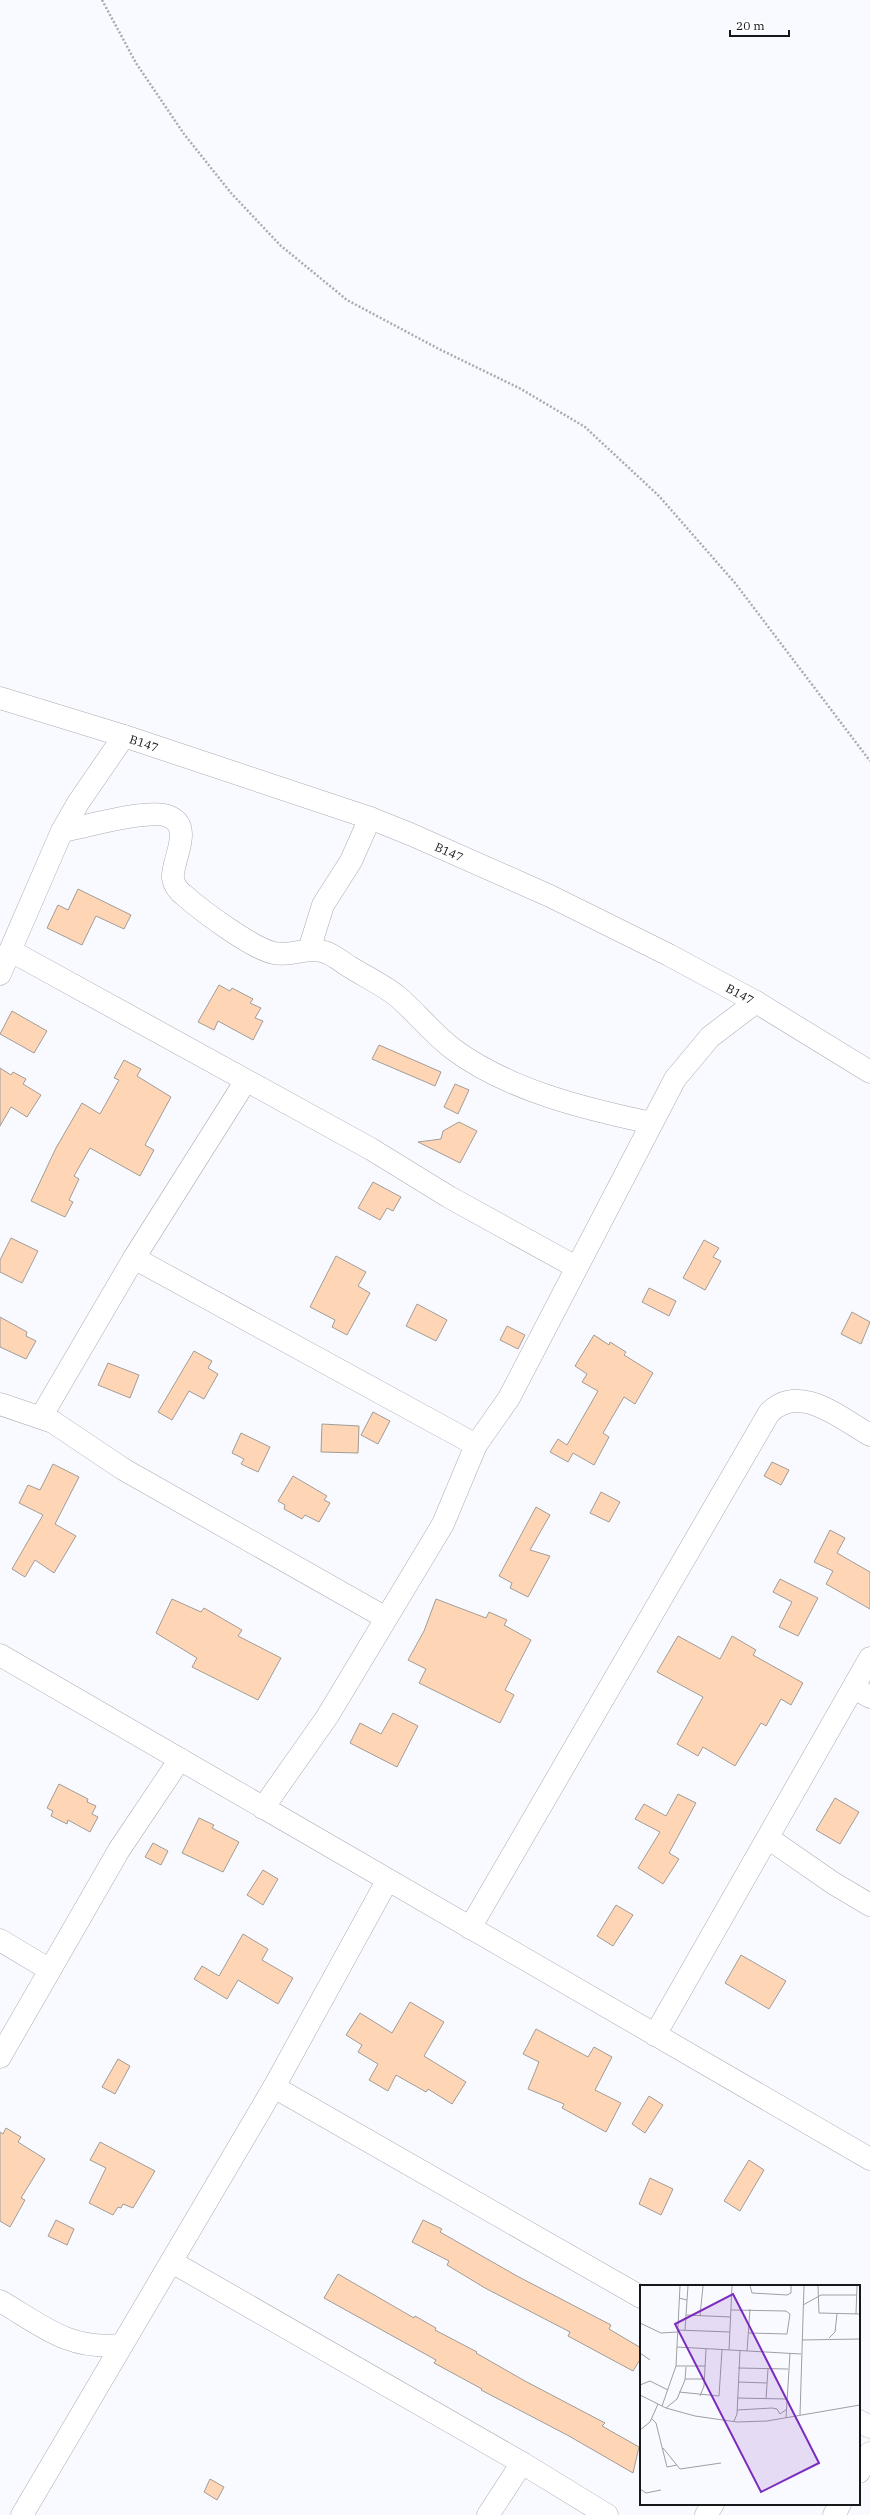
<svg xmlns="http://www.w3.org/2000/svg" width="870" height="2515" font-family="'IBM Plex Serif',serif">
<rect width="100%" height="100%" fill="#f9faff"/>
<g fill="#ffd6b5" stroke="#a19c98">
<polygon points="78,889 131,915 124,929 96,916 82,945 47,928 58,905 68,910"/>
<polygon points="219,985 230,991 232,988 253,999 250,1003 261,1008 255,1018 263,1021 253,1040 218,1021 214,1030 198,1022"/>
<polygon points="12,1011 47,1031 34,1053 0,1034"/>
<polygon points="379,1045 441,1072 435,1086 372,1059"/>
<polygon points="124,1060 141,1069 137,1076 171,1097 145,1145 154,1150 140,1176 90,1148 74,1176 79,1179 69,1200 73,1202 65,1217 31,1201 56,1148 82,1103 100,1114 119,1080 114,1078"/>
<polygon points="0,1068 11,1075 13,1072 26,1079 23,1084 41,1095 27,1117 11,1107 0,1126"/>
<polygon points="455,1084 469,1090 458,1114 444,1107"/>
<polygon points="459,1122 477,1131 460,1163 418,1142 441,1139 443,1131"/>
<polygon points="373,1182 401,1197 393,1211 387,1208 380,1220 358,1208"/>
<polygon points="11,1238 38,1251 22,1283 0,1272 0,1260"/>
<polygon points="704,1240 719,1248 713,1257 721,1261 705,1290 683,1278"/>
<polygon points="336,1256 366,1272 358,1286 370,1293 347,1335 332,1327 335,1320 310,1307"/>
<polygon points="649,1288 676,1301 669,1316 642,1302"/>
<polygon points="417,1304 447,1320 436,1341 406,1326"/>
<polygon points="852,1312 870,1322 861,1344 841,1334"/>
<polygon points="0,1317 27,1332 26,1336 36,1341 26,1359 0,1347"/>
<polygon points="507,1326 525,1335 518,1349 500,1340"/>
<polygon points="594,1335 609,1345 610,1342 626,1352 624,1355 653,1373 635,1404 624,1397 603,1433 609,1437 594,1465 573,1453 568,1462 550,1452 558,1439 567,1445 598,1391 582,1382 587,1374 575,1366"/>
<polygon points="194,1351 212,1361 208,1368 218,1374 204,1399 189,1391 172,1420 158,1412"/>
<polygon points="108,1363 139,1375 130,1398 98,1385"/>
<polygon points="373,1412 390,1421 378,1444 361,1435"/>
<polygon points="322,1424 359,1426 358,1453 321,1452"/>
<polygon points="241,1433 270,1447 258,1472 241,1464 244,1459 232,1453"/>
<polygon points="772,1462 789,1470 781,1485 764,1476"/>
<polygon points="53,1464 79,1477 55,1524 76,1536 54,1573 35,1560 25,1577 12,1569 43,1515 19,1503 28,1485 40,1490"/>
<polygon points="293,1476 327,1496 324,1500 330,1503 319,1522 305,1515 302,1519 284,1509 285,1505 278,1501"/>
<polygon points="601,1492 620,1502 609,1522 590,1513"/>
<polygon points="536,1507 550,1515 530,1550 550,1556 528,1597 510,1588 512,1583 499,1576"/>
<polygon points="830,1530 845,1538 837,1553 870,1572 870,1609 826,1584 833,1571 814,1562"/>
<polygon points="780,1579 818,1598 798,1636 779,1627 792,1602 773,1592"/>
<polygon points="172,1599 201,1612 204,1608 242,1630 238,1636 281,1658 258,1700 192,1667 197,1658 156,1633"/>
<polygon points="436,1599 486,1618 489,1612 507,1620 504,1625 531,1640 505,1690 514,1695 500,1723 419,1683 426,1669 408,1660 424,1631"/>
<polygon points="678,1636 720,1659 732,1636 756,1650 753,1655 803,1683 791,1705 781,1699 766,1726 761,1723 735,1766 703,1747 698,1756 677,1744 703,1697 657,1672"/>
<polygon points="393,1713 418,1726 397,1767 350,1743 360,1723 381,1734"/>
<polygon points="59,1784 88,1799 87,1802 96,1806 92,1814 98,1817 90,1832 68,1820 67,1824 51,1816 53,1811 47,1808"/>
<polygon points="678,1794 696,1803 669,1853 679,1859 663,1884 638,1868 660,1832 635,1819 644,1804 666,1816"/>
<polygon points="835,1798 859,1812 840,1844 816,1830"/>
<polygon points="199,1818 214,1825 212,1828 239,1842 223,1872 182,1853"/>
<polygon points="153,1843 168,1851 161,1865 145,1857"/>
<polygon points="263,1870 278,1879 263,1905 247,1895"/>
<polygon points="616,1905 633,1915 613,1946 597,1936"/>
<polygon points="243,1934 268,1949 262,1960 293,1978 278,2004 238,1980 227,1999 194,1979 202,1966 219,1976"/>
<polygon points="741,1955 786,1981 769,2009 725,1983"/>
<polygon points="410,2002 444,2022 424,2056 466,2082 452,2104 428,2089 426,2092 396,2075 388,2091 369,2080 378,2064 358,2052 362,2045 346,2035 360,2013 392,2033"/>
<polygon points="536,2029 588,2057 594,2047 612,2057 595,2090 621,2103 606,2132 562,2108 564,2104 528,2089 539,2062 523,2054"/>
<polygon points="118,2059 130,2066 115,2094 102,2087"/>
<polygon points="649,2096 663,2105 645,2133 632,2124"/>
<polygon points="6,2128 21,2137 18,2142 45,2159 21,2198 25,2200 10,2227 0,2221 0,2132 3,2134"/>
<polygon points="100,2142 155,2171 133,2208 123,2204 121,2208 118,2207 113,2215 89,2203 106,2168 90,2160"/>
<polygon points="749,2160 764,2170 740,2211 724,2201"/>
<polygon points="650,2178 673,2189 661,2215 639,2204"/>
<polygon points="56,2220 74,2229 67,2245 48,2236"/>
<polygon points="423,2220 442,2229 440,2232 517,2276 611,2325 609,2329 641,2348 641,2358 633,2371 568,2336 570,2332 485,2288 447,2265 449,2261 412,2242"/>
<polygon points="338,2274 414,2318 415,2316 436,2328 435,2330 477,2352 476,2353 525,2381 605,2423 602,2426 639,2447 633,2473 569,2436 481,2390 482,2389 434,2363 436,2360 324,2298"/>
<polygon points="210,2479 224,2487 217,2500 204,2492"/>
</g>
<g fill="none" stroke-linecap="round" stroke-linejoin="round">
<g stroke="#abacb2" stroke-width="23">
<g id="minor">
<path d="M62,831C86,827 151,807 170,817C194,828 171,862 173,878C174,885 179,892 185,896C202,911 253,949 274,953C291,957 308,946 325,952C334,955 343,963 350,967C366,977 383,985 397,996C417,1013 432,1033 453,1049C508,1090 585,1109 652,1123"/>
<polyline points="309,950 323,905 351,861 370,818"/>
<polyline points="11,951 371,1149 449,1197 576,1267"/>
<polyline points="0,974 62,831 78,803 124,736"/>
<polyline points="134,1258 476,1445"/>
<polyline points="0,1404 53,1422 123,1469 386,1618"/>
<polyline points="41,1417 134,1258 245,1082"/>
<polyline points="0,1655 870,2159"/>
<polyline points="854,1688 870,1697"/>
<polyline points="263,1808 327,1717 443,1524 476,1445 509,1398 675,1079 710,1037 756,1002"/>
<polyline points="768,1838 833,1883 870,1905"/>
<path d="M470,1928L769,1413C799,1382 840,1418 870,1435"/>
<polyline points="0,1940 50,1970"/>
<polyline points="655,2035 870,1658"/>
<polyline points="0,2057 119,1850 180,1759"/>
<polyline points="274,2087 641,2297"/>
<polyline points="172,2262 522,2463 607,2515"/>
<path d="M0,2301C43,2326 68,2350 120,2345"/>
<polyline points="859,2421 870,2427"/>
<polyline points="859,2472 870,2453"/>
<polyline points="22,2515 274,2087 387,1881"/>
<polyline points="488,2515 522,2463"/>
<polyline points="706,2515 713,2504"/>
<polyline points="834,2515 840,2504"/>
</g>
</g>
<g stroke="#abacb2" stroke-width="23">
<g id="secondary">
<path id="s1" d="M0,698L124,736L370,818L410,834L550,896L669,955L756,1002L870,1072"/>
</g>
</g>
<polyline stroke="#aaabaf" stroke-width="2.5" stroke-dasharray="2 2" stroke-linecap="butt" points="102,0 136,63 184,134 231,193 280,245 347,300 437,348 521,389 585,427 659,496 735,583 870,761"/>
<use href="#minor" stroke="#fff" stroke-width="22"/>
<use href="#secondary" stroke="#fff" stroke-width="22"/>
</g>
<g text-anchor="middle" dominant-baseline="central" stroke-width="3.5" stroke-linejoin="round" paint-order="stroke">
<g font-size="12" fill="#161719" stroke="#fff">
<text stroke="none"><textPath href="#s1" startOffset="151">B147</textPath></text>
<text stroke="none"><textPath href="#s1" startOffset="475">B147</textPath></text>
<text stroke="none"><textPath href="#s1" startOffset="799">B147</textPath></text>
</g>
</g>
<g transform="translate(640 2285)">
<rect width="220" height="220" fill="#f9faff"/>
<path fill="none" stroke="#9e9fa3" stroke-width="1" d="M110,1L112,8L147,10L151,8V1M178,1L179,28L220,29M39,13L47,15L45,45M47,15L48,1M163,20L181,10H217M91,25L146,26L150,29L147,49L109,48M216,29L217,1M46,30L91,32M60,31L63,1M0,38L21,48L37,47M37,45L90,47M189,53L195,47L197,29M162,55L220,54M37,62L161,69M89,65L92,1M107,66L110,24M0,68L10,75M36,81H65M98,83L148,84M45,94H64M98,97L127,98M0,100L10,96L28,105M39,107L79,111L82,65M0,110L26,123L55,131L97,137L127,136L220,120M60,111L64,101L66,64M97,113L146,114M126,114L128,84M22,121L36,81L40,1M26,123L37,114L45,95L46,82M97,125L132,123L137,124L140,129L147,124M160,130L164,1M11,133L16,138L27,182L37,180M146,133L150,68M94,136L97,129L100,66M0,145L10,137L18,119M23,163L40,184L81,178M0,204L6,208L21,205"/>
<path fill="#7b2cbf" fill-opacity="0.15" stroke="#7b2cbf" stroke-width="2" d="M93,9L179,178L121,207L35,39Z"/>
<rect width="220" height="220" fill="none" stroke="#161719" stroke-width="2"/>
</g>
<path d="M730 30v6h59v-6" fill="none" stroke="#161719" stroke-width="2"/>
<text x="736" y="30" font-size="12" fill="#161719" stroke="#ffffff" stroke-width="3" paint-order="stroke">20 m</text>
</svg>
